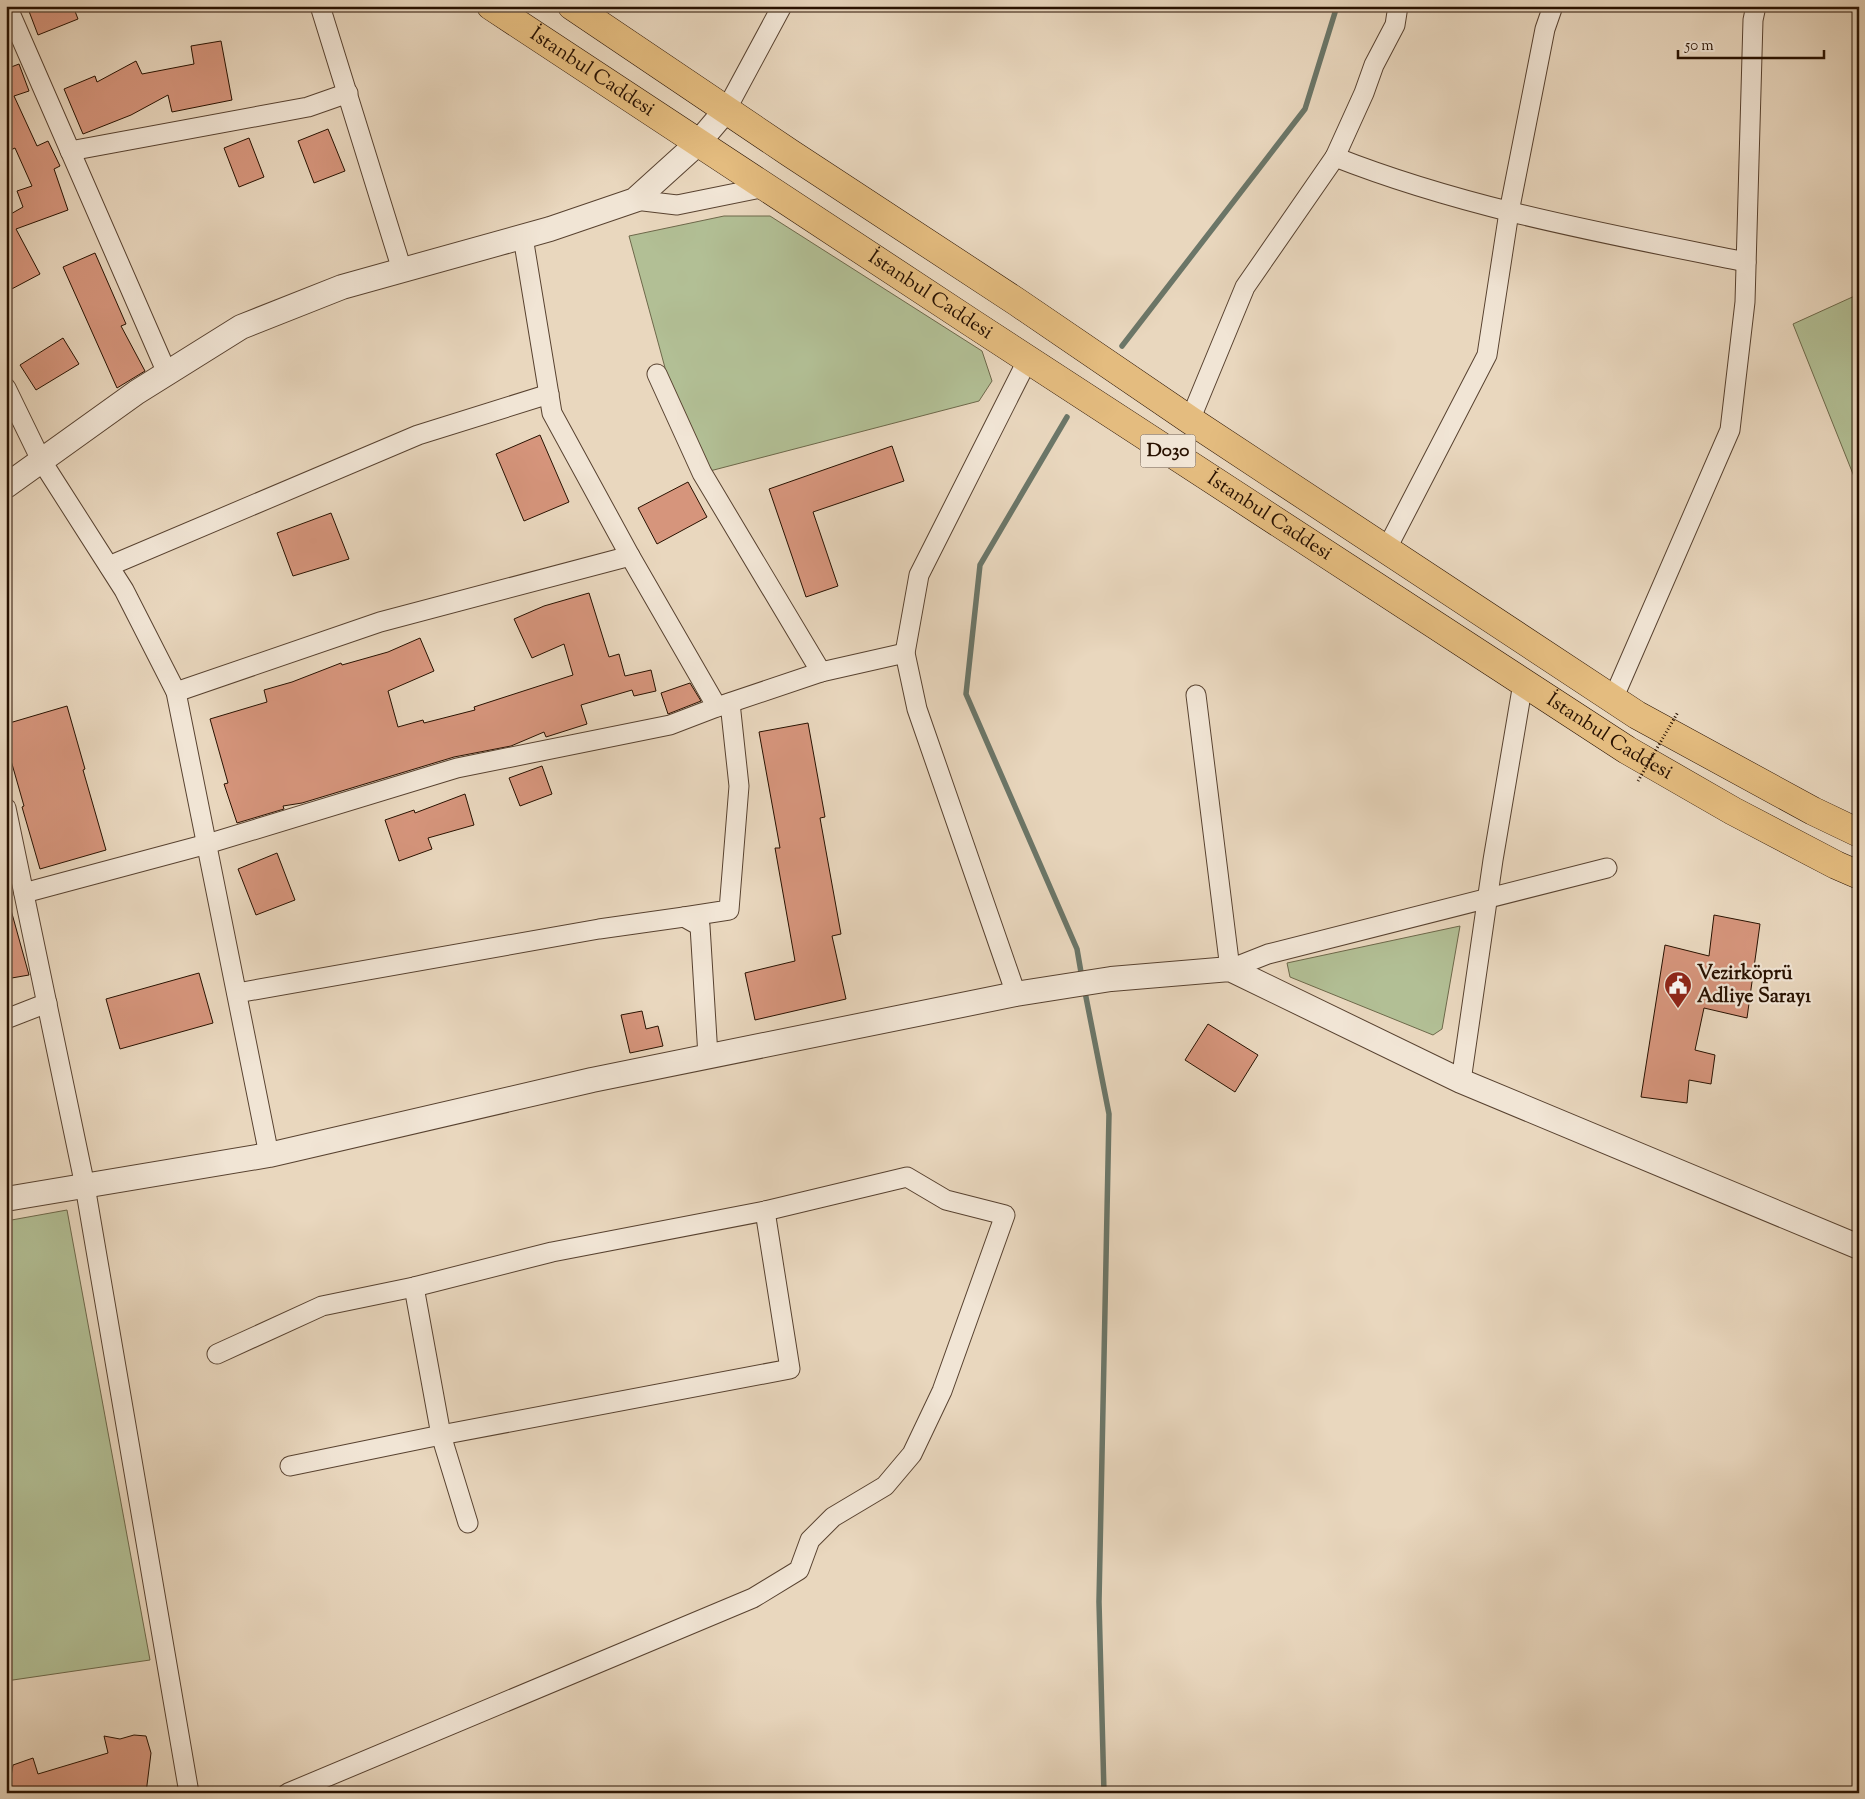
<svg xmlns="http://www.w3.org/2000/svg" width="1865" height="1799" font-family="'Sorts Mill Goudy',serif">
<rect width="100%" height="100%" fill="#e9d7be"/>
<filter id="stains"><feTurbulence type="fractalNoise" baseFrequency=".004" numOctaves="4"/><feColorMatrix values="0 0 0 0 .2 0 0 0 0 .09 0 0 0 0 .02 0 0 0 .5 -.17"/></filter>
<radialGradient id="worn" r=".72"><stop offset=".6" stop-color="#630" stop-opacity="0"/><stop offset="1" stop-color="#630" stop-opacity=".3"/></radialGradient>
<g fill="#b2bf95" stroke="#6d684a">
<polygon points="724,216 770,216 982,351 992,381 979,401 706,472 670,386 629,236"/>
<polygon points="1859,294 1859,489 1793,324"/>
<polygon points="1460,926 1442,1029 1433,1035 1290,977 1287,963"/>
<polygon points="67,1210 150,1660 6,1681 6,1221"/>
</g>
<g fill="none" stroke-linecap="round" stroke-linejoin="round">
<g stroke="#6b7668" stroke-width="5.5">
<polyline points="1122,346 1305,109 1337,6"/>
<polyline points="1067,417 980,565 966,694 1077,949 1082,978"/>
<polyline points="1084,987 1109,1114 1099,1602 1104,1793"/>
</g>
</g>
<g fill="#d6957c" stroke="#281100">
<polygon points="27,6 73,6 78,19 38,35"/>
<polygon points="221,41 232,100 172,112 168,95 131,115 83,134 64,89 95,76 97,82 136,61 142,74 194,64 191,46"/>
<polygon points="19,64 29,91 14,96 37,146 48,141 60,166 54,169 68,210 16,229 40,274 6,292 6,211 9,215 23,207 17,191 32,186 15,148 6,152 6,69"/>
<polygon points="328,129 345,171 314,183 298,141"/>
<polygon points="249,138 264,177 239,187 224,148"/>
<polygon points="95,253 126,324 121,326 145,371 117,388 63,267"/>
<polygon points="63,338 79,364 36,390 20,365"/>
<polygon points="540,435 569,502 524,521 496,454"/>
<polygon points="892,446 904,481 813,512 838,586 806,597 769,489"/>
<polygon points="688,482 707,517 657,544 638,508"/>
<polygon points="331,513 349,559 293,576 277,533"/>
<polygon points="589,593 609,657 619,654 625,676 651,670 656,691 634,696 632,690 581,705 587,724 546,737 544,732 511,746 454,757 302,803 283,806 284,809 237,823 224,784 228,783 210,719 267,702 264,690 292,682 341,663 342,665 388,652 420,638 434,671 388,691 398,727 423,720 424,723 475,710 474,707 573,675 564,644 532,658 514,619 544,606"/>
<polygon points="690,683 701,701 668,714 661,693"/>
<polygon points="67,706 85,769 83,770 106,850 40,869 22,807 24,806 6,743 6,724"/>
<polygon points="808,723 825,817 820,818 841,934 832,936 846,999 755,1020 745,973 795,961 775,848 780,848 759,732"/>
<polygon points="542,766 552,794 520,806 509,778"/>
<polygon points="465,794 474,825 428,838 432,849 399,861 385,820 414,810 415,813"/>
<polygon points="277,853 295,900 256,915 238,869"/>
<polygon points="6,910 11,910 29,975 6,979"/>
<polygon points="1714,915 1760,924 1747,1018 1704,1008 1695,1050 1715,1055 1711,1084 1689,1080 1687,1103 1641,1097 1665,945 1709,956"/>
<polygon points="199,973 213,1023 120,1049 106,999"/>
<polygon points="642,1011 646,1029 658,1026 663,1046 630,1053 621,1015"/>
<polygon points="1208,1024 1258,1055 1235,1092 1185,1060"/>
<polygon points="134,1735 146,1736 151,1753 146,1793 8,1793 13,1765 33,1758 38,1774 108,1753 104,1736 120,1739"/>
</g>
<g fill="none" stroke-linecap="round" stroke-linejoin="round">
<g stroke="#584230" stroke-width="21">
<g id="minor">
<polyline points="7,6 167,373"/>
<polyline points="320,6 402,270"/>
<polyline points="726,110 782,6"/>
<polyline points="70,151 308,107 348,93"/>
<polyline points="1335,157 1364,93 1374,65 1395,25 1398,6"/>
<polyline points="635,200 677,205 766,187"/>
<polyline points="523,237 552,413 630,556 717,707"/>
<polyline points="657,374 702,473 821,672"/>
<polyline points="6,388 41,460 124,590 176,692 269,1155"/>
<path d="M1190,420L1245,287L1335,157C1467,209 1608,234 1746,262"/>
<polyline points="1386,550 1487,355 1509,212 1545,29 1553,6"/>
<polyline points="109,566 418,435 549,394"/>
<polyline points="176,692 380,622 630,556"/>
<polyline points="1196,695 1230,969 1268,954 1607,868"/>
<polyline points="1613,699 1730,430 1745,302 1753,20 1756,6"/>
<polyline points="6,808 85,1186 189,1793"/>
<polyline points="24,893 207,844 457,768 670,725 717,707 821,672 905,653"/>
<polyline points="684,917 729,910 739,786 730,703"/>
<polyline points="237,993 599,929 684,917 700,926 708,1056"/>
<polyline points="1016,994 917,709 905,653 919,575 1028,359"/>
<polyline points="6,1019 47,1003"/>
<polyline points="1461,1081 1493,860 1523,683"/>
<polyline points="414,1287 441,1435 468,1523"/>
<polyline points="217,1354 322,1306 414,1287 552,1252 765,1211 907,1177 946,1200 1005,1215 942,1391 912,1454 885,1486 833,1517 810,1540 799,1570 753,1598 288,1793"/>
<polyline points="290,1466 441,1435 790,1369 765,1211"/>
</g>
</g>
<g stroke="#584230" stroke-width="26">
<g id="tertiary">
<polyline points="6,486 137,392 241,327 342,287 550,229 635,200 698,143 726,110"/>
<polyline points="6,1199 269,1155 592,1080 1016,994 1111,979 1230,969 1461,1081 1859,1247"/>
</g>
</g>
<g stroke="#281100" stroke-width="29">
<g id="primary">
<path id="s1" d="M491,6L972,323L1627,750L1733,811L1836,865L1859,875"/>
<polyline points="572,6 790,153 1017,302 1190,420 1637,715 1813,811 1859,833"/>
</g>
</g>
<use href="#minor" stroke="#f1e5d5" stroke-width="19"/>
<use href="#tertiary" stroke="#f1e5d5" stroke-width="24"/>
<use href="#primary" stroke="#e4bc7f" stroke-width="28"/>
<polyline stroke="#281100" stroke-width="3" stroke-dasharray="1 2.5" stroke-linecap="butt" points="1638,781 1678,712"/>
</g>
<defs>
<g id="civic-pin" transform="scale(1.4375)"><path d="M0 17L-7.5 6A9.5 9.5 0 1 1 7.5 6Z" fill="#8f2418" stroke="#f1e5d5"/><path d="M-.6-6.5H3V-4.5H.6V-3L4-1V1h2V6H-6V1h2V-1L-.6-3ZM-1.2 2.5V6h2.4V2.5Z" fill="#fff"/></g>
</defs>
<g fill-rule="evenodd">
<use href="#civic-pin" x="1678" y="985"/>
</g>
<g text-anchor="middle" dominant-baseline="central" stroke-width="4.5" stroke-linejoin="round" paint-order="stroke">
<rect fill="#f1e5d5" stroke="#645140" stroke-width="1" x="1140.5" y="434.5" width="55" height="33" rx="4"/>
<g font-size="19" font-weight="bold" fill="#281100">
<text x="1168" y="451">D030</text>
</g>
<g font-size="20" fill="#281100" stroke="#f1e5d5">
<text stroke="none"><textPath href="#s1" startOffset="121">İstanbul Caddesi</textPath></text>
<text stroke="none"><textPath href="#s1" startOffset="526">İstanbul Caddesi</textPath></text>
<text stroke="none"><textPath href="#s1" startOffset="931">İstanbul Caddesi</textPath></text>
<text stroke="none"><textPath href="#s1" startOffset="1336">İstanbul Caddesi</textPath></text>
</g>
<g font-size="20" font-weight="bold" fill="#281100" stroke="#f1e5d5" text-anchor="start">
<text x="1697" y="974">Vezirköprü<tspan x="1697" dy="23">Adliye Sarayı</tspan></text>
</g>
</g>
<rect width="1865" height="1799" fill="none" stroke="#e9d7be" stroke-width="25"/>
<rect x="8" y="8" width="1850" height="1784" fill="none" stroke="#281100" stroke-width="2.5"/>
<rect x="12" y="12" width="1840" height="1774" fill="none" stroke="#281100"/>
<path d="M1678 50v8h146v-8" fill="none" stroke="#281100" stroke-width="2.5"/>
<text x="1685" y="50" font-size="15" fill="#281100" stroke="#f1e5d5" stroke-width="4" paint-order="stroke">50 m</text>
<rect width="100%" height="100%" filter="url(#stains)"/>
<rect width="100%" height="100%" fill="url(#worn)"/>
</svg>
